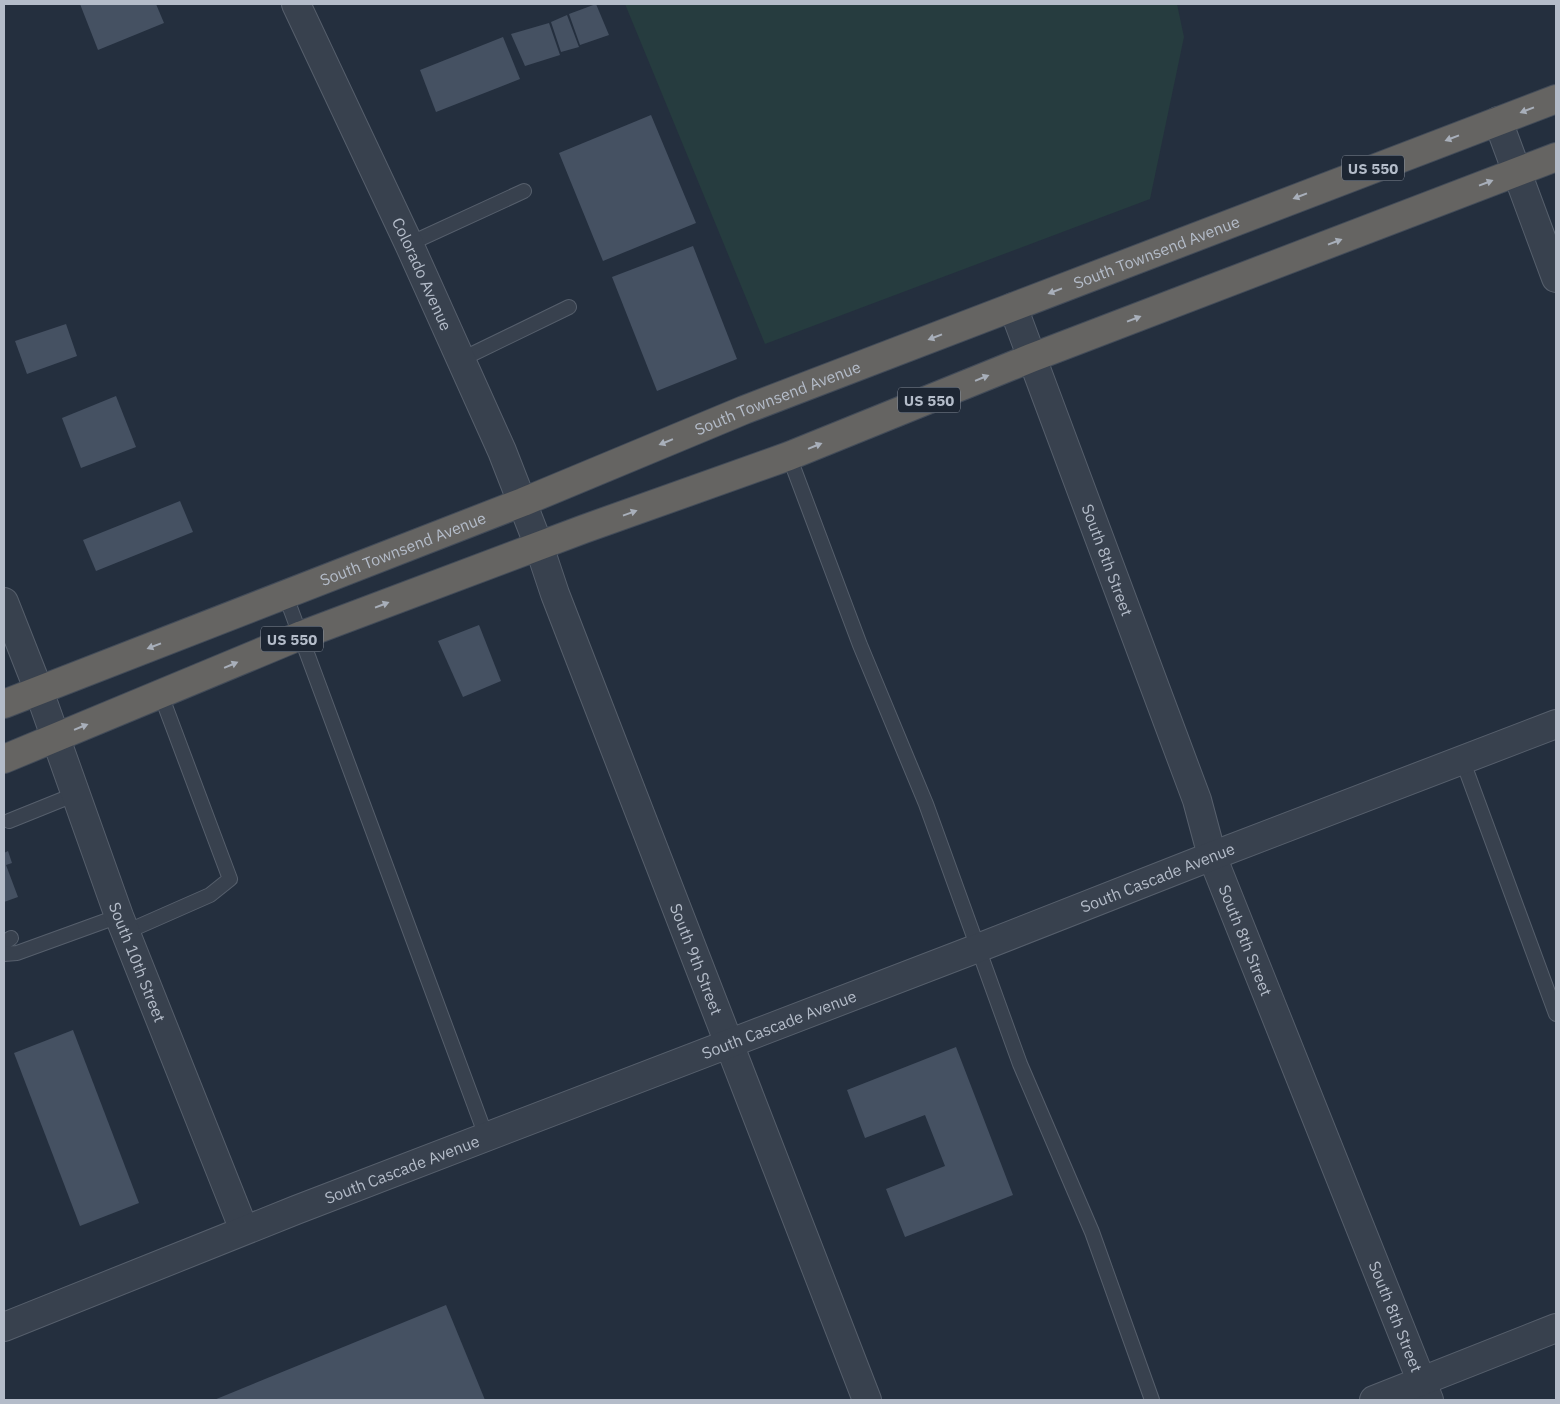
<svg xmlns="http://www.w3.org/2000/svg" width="1560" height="1404" font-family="'IBM Plex Sans',sans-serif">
<rect width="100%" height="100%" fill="#242f3e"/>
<polygon fill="#263c3f" points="625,4 1177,4 1184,37 1150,199 765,344"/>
<g fill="#455162">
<polygon points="80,4 156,4 164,23 98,50"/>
<polygon points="596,4 609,35 580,45 569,14"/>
<polygon points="567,15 579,47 561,52 551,22"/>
<polygon points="549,23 560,55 525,66 511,34"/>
<polygon points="503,37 520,79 436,112 420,70"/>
<polygon points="651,115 696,223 603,261 559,153"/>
<polygon points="693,246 737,359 657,391 612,277"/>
<polygon points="66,324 77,356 27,374 15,341"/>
<polygon points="116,396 136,447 81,468 62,418"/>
<polygon points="180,501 193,532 96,571 83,540"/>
<polygon points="479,625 501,681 463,697 438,641"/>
<polygon points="8,851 12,863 6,865 18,897 4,902 4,853"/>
<polygon points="73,1030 139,1203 80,1226 14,1053"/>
<polygon points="956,1047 1013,1195 905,1237 886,1189 945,1166 925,1115 865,1138 847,1090"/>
<polygon points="446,1305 485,1400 214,1400"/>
</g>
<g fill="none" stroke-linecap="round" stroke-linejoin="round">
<g stroke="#565f6c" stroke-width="16">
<g id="service">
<polyline points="409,244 524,191"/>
<polyline points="460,360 569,307"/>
<polyline points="789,456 860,645 926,804 1020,1064 1092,1232 1152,1400"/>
<polyline points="285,594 486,1136"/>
<polyline points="1462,759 1556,1014"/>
<polyline points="9,821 76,794"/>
<polyline points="126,932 210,895 230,879 161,695"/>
<polyline points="4,943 11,938"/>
<polyline points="4,954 17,953 119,916"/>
</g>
</g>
<g stroke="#565f6c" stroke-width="30">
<g id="minor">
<polyline points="1498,121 1556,278"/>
<path id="s1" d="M1013,307L1197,800L1212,856L1429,1400"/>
<path id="s2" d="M539,546L555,594L867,1400"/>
<path id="s3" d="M4,602L39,691L119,916L244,1230"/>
<path id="s4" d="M4,1327L296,1210L978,948L1212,856L1556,724"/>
<polyline points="1374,1400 1556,1328"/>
</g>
</g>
<g stroke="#565f6c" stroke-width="30">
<g id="tertiary">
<path id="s5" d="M296,4L409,244L502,451L539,546"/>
</g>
</g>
<g stroke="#434c59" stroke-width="30">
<g id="trunk">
<path id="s6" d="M4,704L523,502L744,410L1556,99"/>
<polyline points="4,759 302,635 584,529 789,456 1031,358 1556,157"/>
</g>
</g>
<use href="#service" stroke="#38414e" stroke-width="14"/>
<use href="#minor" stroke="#38414e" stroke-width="28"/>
<use href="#tertiary" stroke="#38414e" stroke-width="28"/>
<use href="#trunk" stroke="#656462" stroke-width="28"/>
</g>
<defs><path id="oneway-solid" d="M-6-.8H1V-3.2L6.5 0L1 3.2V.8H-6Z" transform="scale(1.25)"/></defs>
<g fill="#a8afba">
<use href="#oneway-solid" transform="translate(1527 110) rotate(159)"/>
<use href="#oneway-solid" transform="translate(1452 138) rotate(159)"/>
<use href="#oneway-solid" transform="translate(1486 183) rotate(-21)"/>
<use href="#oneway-solid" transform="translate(1300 196) rotate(159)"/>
<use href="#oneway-solid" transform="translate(1335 242) rotate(-21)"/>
<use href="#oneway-solid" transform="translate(1055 291) rotate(159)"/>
<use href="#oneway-solid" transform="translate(1134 319) rotate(-21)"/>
<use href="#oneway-solid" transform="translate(935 337) rotate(159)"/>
<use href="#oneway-solid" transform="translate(982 378) rotate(-22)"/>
<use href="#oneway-solid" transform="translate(666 442) rotate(158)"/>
<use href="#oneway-solid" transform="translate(815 446) rotate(-22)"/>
<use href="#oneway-solid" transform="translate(630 513) rotate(-20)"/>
<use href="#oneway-solid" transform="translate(382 605) rotate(-21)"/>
<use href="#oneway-solid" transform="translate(154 646) rotate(159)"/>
<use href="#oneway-solid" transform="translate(231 665) rotate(-23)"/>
<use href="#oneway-solid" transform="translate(81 727) rotate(-22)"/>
</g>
<g text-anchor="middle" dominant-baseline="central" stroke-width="4.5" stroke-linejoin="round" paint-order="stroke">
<g fill="#1d2633" stroke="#878f9c" stroke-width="1">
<rect x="1342" y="155.5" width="62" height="25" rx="4"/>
<rect x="898" y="387.5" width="62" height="25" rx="4"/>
<rect x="261" y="626.5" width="62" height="25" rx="4"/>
</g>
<g font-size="15" font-weight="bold" fill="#b4bcc9">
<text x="1373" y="168">US 550</text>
<text x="929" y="400">US 550</text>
<text x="292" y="639">US 550</text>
</g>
<g font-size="16" fill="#b4bcc9" stroke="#1d2633">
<text stroke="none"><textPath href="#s6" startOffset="1238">South Townsend Avenue</textPath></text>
<text stroke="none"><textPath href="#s5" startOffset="298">Colorado Avenue</textPath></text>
<text stroke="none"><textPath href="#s6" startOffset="832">South Townsend Avenue</textPath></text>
<text stroke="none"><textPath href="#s6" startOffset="428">South Townsend Avenue</textPath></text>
<text stroke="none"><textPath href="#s1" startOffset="270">South 8th Street</textPath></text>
<text stroke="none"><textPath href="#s4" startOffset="1238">South Cascade Avenue</textPath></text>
<text stroke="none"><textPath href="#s1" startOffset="675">South 8th Street</textPath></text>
<text stroke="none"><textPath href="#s2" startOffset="442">South 9th Street</textPath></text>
<text stroke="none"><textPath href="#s3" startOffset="384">South 10th Street</textPath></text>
<text stroke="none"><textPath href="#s4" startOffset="832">South Cascade Avenue</textPath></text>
<text stroke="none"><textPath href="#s4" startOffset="428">South Cascade Avenue</textPath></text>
<text stroke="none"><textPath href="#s1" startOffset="1080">South 8th Street</textPath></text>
</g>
</g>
<rect width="1560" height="1404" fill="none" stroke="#b4bcc9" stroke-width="10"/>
</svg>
